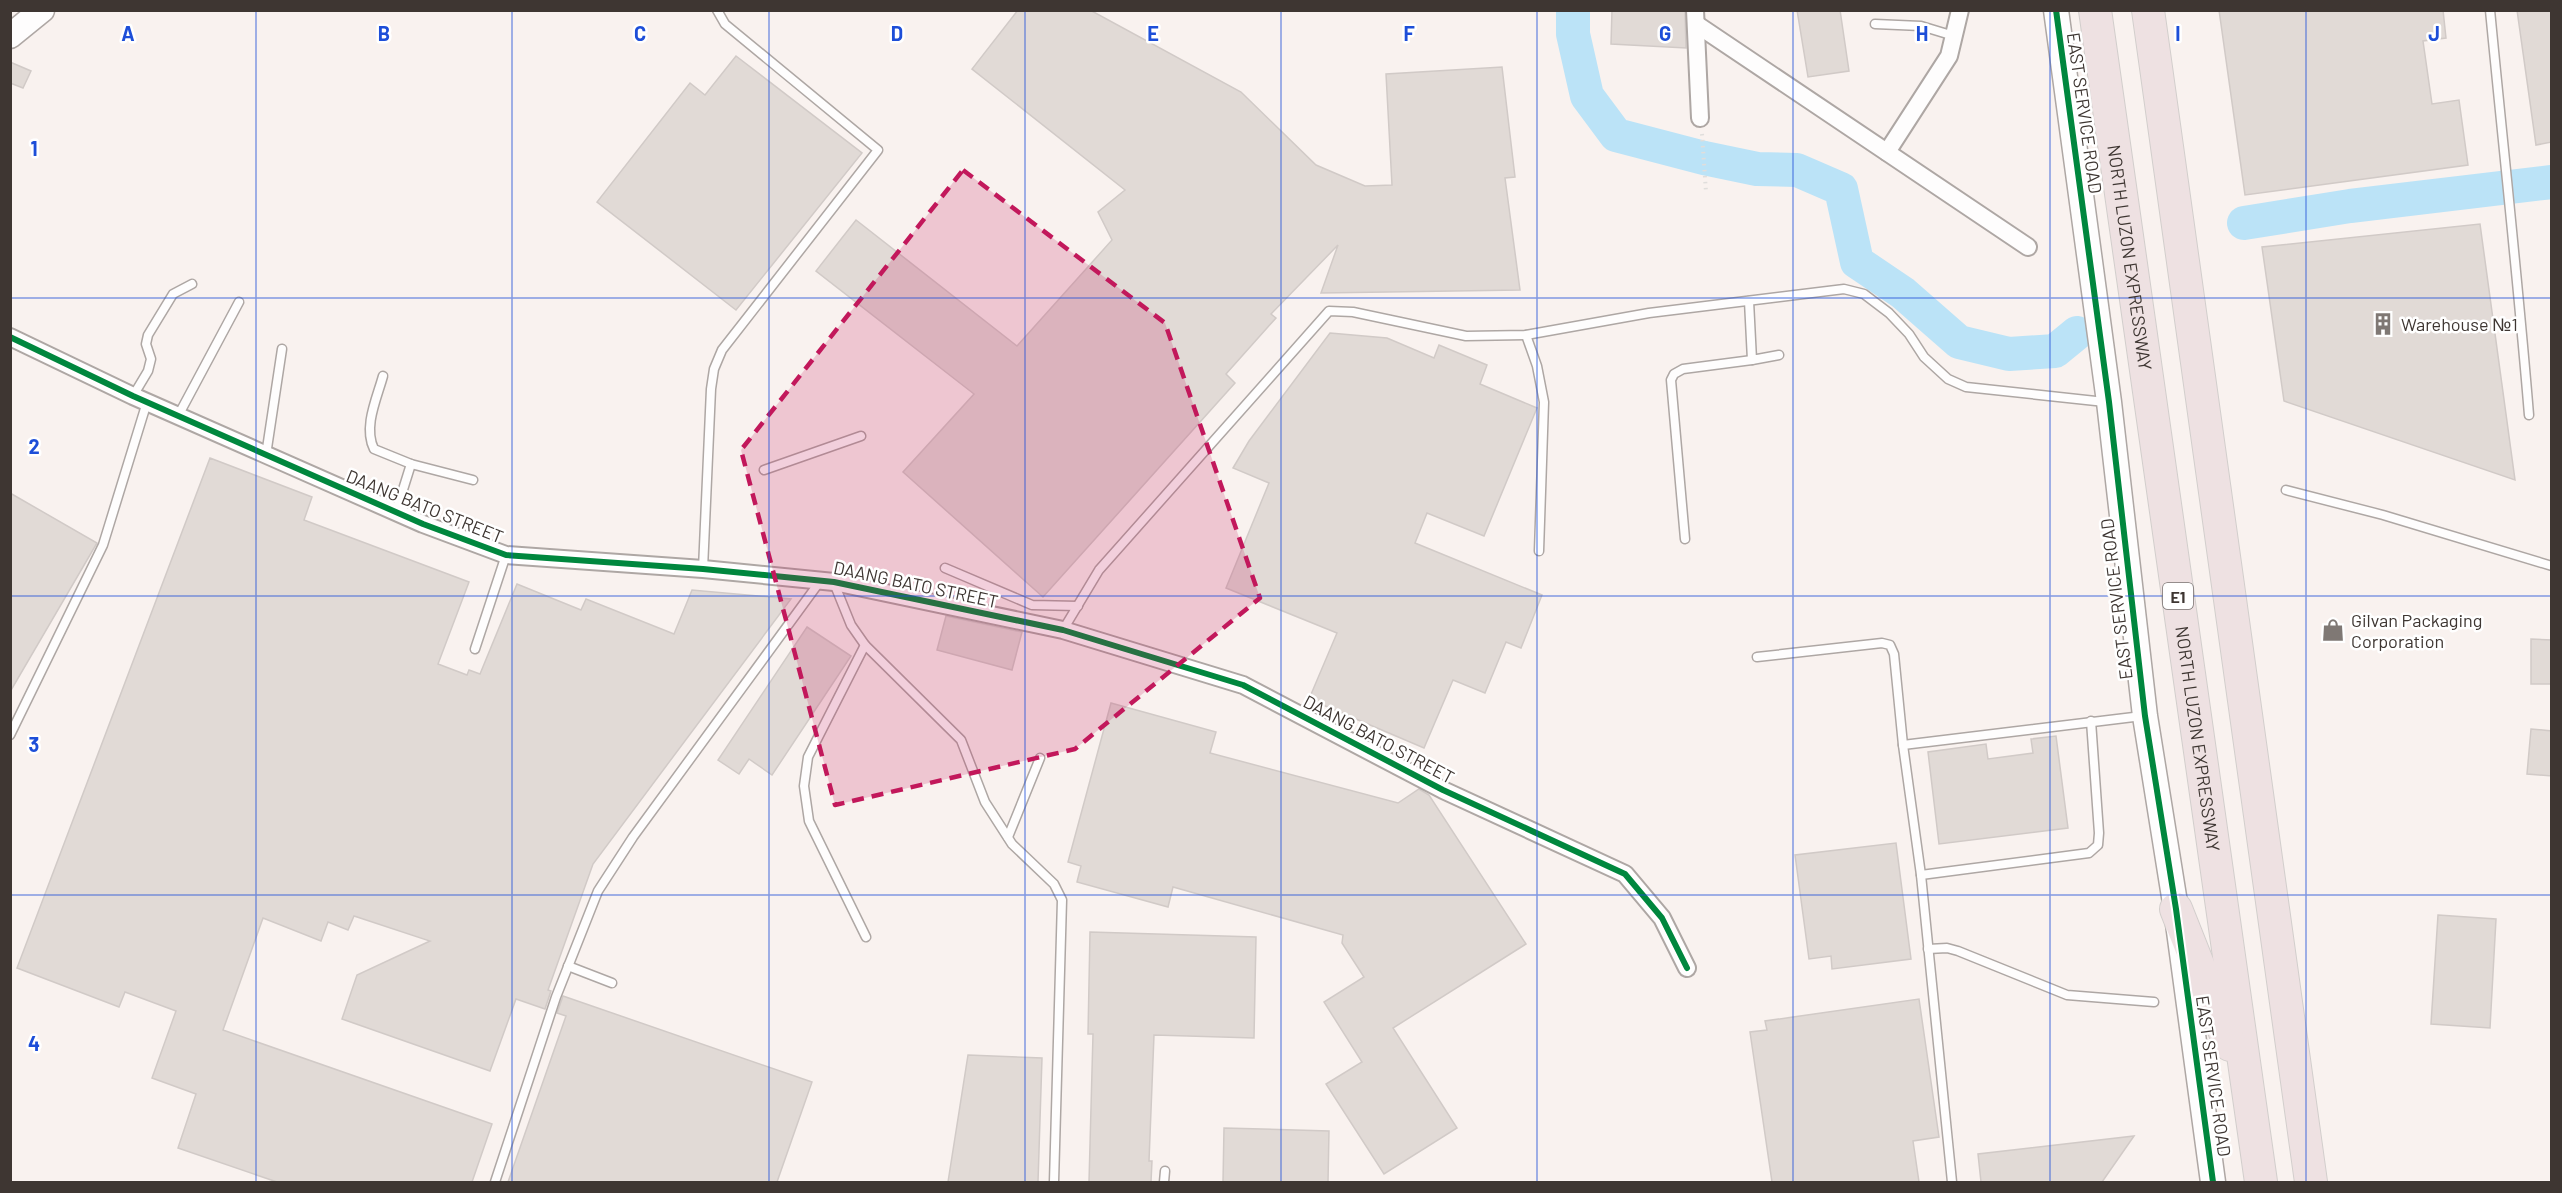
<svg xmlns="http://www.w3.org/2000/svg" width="2562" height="1193" font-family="Barlow,sans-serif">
<rect width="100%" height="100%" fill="#f9f2ef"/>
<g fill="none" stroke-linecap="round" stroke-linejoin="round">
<g stroke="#bbe3f7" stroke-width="34">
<polyline points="1573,10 1573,34 1587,96 1616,135 1704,158 1757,169 1797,170 1841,189 1857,262 1903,293 1959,342 2009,354 2055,351 2077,333"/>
<polyline points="2244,223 2350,206 2552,182"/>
</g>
</g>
<g fill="#e1dad6" stroke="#d1cac7" stroke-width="1.5">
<polygon points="1018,10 1090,10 1241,92 1316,165 1365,186 1392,185 1386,74 1502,67 1515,177 1505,178 1520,290 1321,293 1338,245 1271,314 1276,318 1226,374 1235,383 1043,597 903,472 974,394 816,271 856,220 1017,346 1112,240 1098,212 1125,190 972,69"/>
<polygon points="1612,10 1685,10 1686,48 1611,44"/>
<polygon points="1797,10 1840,10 1849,71 1808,77"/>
<polygon points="2219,10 2443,10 2446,38 2423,41 2432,104 2459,100 2468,165 2245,195"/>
<polygon points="2517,10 2552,10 2552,142 2536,145"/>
<polygon points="736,56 862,153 736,310 597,202 690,83 705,95"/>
<polygon points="10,62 31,71 23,88 10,83"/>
<polygon points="2480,224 2515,480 2284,401 2262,247"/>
<polygon points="1330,333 1387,338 1434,358 1439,345 1487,365 1480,384 1537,408 1484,536 1427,513 1415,543 1542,595 1521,648 1506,642 1485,693 1453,680 1424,748 1309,699 1337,633 1226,588 1269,483 1233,468 1249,441"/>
<polygon points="210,458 312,497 304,520 469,582 438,664 467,675 469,670 480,674 517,584 581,610 586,599 674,634 692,590 791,599 593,864 548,990 551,991 545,1009 516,999 490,1071 342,1019 357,975 430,941 354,916 348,930 328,922 321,941 263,918 223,1030 492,1124 472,1182 277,1182 178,1148 196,1094 152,1078 176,1011 125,992 119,1007 17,968"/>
<polygon points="10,493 97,543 10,692"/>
<polygon points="946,616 1022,632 1012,670 937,650"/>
<polygon points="807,627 851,656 772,775 749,759 739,774 718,760"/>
<polygon points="2531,639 2552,640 2552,684 2531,684"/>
<polygon points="1111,703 1216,732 1210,753 1398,803 1419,789 1429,795 1526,944 1393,1028 1457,1128 1384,1174 1326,1084 1362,1062 1324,1002 1364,977 1342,943 1343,935 1173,887 1168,907 1077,882 1081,866 1068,862"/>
<polygon points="2531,729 2552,731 2552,776 2527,774"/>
<polygon points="2056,736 2068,828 1939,844 1928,752 1986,744 1988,759 2033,753 2031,739"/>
<polygon points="1896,843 1911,959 1832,969 1831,956 1809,959 1795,855"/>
<polygon points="2438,915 2496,919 2490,1028 2431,1024"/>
<polygon points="1090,932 1256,937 1254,1038 1154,1035 1149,1161 1152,1161 1151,1182 1089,1182 1093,1034 1088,1034"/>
<polygon points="563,996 812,1082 777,1182 508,1182 566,1016 557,1013"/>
<polygon points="1919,999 1939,1137 1913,1141 1919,1182 1772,1182 1750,1032 1767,1030 1765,1021"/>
<polygon points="968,1055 1042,1058 1038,1182 948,1182"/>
<polygon points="1224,1128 1329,1131 1328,1182 1223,1182"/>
<polygon points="2134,1136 2102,1182 1981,1182 1978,1154"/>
</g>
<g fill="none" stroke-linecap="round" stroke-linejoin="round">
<g stroke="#aea7a4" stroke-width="11">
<g id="lane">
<path d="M2490,10C2503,145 2518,280 2529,415"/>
<polyline points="1875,24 1921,26 1954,36"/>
<polyline points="1749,301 1752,360 1779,355"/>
<polyline points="1526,335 1537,366 1544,402 1539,551"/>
<path d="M383,376C377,398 363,427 374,449L411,464"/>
<polyline points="133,396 148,371 151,359 146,344 148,335 173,294 192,284"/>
<polyline points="178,416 239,302"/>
<polyline points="266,455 282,349"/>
<polyline points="764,470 861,436"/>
<polyline points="2286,490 2383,515 2552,566"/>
<polyline points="396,512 411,464 473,480"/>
<polyline points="1685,539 1671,380 1674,374 1683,369 1752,360"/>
<polyline points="945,568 1032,605 1078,606"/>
<polyline points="703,569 711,389 714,369 722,350 878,150 725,24 717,10"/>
<polyline points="834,583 851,625 865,645 961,740 985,802 1012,844 1054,884 1062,900 1054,1182"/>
<polyline points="1063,630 1099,570 1329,311 1353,312 1466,336 1526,335 1649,313 1844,289 1864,294 1889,313 1909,334 1924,357 1948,379 1966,387 2105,402"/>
<polyline points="865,645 808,757 804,786 809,821 866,937"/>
<polyline points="475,649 506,555"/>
<polyline points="1757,657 1882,643 1890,645 1894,654 1903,745 1921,875 1952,1182"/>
<polyline points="10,735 103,545 147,402"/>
<polyline points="1903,745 2142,716"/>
<polyline points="1008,837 1040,758"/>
<polyline points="1921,875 2089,853 2098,845 2099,833 2091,721"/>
<polyline points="1928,949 1947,948 1958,951 2067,995 2154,1002"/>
<polyline points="568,966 612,983"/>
<polyline points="495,1182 556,997 598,891 633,837 821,580"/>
<polyline points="1164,1182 1165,1171"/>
</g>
</g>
<g stroke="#aea7a4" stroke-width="20">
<g id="street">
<polyline points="1695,10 1700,118"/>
<polyline points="1696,24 2028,247"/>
<polyline points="1887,152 1949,56 1960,10"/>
<polyline points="10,337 133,396 423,524 506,555 703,569 834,582 1063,630 1243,685 1443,790 1625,874 1662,918 1687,968"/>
</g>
</g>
<g stroke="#aea7a4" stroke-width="27">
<g id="secondary">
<polyline points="2056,10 2109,402 2145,716 2176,909 2213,1182"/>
<polyline points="10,36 42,10"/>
</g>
</g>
<g stroke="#d2cecc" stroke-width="34">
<g id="highway">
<path id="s1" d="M2095,10L2261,1182"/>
<polyline points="2148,10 2311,1182"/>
<polyline points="2176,909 2230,1045"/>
</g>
</g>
<polyline stroke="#e0dedc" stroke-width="4" stroke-dasharray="1.5 4.5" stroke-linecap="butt" points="1702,134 1706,192"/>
<use href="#lane" stroke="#fefdfd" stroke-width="8"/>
<use href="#street" stroke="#fefdfd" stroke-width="16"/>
<use href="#secondary" stroke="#fefdfd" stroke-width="24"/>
<use href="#highway" stroke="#eee1e2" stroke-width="32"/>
<g stroke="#fff" stroke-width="10">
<g id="cycleway">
<polyline points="2056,10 2109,402 2145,716 2176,909 2213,1182"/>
<polyline points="10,337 133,396 423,524 506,555 703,569 834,582 1063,630 1243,685 1443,790 1625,874 1662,918 1687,968"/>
</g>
</g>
<use href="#cycleway" stroke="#00873e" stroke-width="6"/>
</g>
<path fill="#c2185b" fill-opacity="0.2" stroke="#c2185b" stroke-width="4.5" stroke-dasharray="12 8" stroke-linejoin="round" d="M963,170L1165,323L1260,598L1075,749L835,805L741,450Z"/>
<path fill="none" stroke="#1d4ed8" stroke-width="1.5" stroke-opacity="0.55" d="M256,10V1182M512,10V1182M769,10V1182M1025,10V1182M1281,10V1182M1537,10V1182M1793,10V1182M2050,10V1182M2306,10V1182M10,298H2552M10,596H2552M10,895H2552"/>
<defs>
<g id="building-bare" transform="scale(1.8)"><path d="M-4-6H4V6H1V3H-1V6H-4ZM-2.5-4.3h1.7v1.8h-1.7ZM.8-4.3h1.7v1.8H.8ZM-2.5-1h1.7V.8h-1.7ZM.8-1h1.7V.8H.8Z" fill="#7f7874" stroke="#fff" stroke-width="2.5" paint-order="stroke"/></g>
<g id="shop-bare" transform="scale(1.8)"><path d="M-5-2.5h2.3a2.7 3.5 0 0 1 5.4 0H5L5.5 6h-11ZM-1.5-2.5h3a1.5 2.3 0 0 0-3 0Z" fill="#7f7874" stroke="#fff" stroke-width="2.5" paint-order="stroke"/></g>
</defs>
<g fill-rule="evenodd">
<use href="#building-bare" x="2383" y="324"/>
<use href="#shop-bare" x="2333" y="630"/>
</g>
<g text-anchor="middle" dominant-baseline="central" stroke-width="5" stroke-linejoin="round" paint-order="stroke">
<rect fill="#fff" stroke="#787270" stroke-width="1.5" x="2163" y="583" width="30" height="26" rx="4.5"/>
<g font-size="16" font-weight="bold" fill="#3e3632">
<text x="2178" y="596">E1</text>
</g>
<g font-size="18" fill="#3e3632" stroke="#fff">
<text transform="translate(2085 113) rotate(82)">EAST SERVICE ROAD</text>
<text stroke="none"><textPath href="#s1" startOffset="250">NORTH LUZON EXPRESSWAY</textPath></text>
<text transform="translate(425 506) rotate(22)">DAANG BATO STREET</text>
<text transform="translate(916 584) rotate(12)">DAANG BATO STREET</text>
<text transform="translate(2116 599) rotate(-97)">EAST SERVICE ROAD</text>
<text transform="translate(1379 739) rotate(28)">DAANG BATO STREET</text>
<text stroke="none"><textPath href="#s1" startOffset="736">NORTH LUZON EXPRESSWAY</textPath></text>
<text transform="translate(2214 1076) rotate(82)">EAST SERVICE ROAD</text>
</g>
<g font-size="18" fill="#3e3632" stroke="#fff" text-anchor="start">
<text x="2401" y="324">Warehouse №1</text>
<text x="2351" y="620">Gilvan Packaging<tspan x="2351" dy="21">Corporation</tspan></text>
</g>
</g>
<g font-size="20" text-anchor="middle" font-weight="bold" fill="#1d4ed8" stroke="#fff" stroke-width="5" stroke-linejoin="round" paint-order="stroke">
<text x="128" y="41">A</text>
<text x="384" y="41">B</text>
<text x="640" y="41">C</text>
<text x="897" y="41">D</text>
<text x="1153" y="41">E</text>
<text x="1409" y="41">F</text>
<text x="1665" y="41">G</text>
<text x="1922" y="41">H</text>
<text x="2178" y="41">I</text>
<text x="2434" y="41">J</text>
<text x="34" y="156">1</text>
<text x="34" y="454">2</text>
<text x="34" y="752">3</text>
<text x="34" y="1051">4</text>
</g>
<rect width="2562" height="1193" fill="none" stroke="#3e3632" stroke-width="24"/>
</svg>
